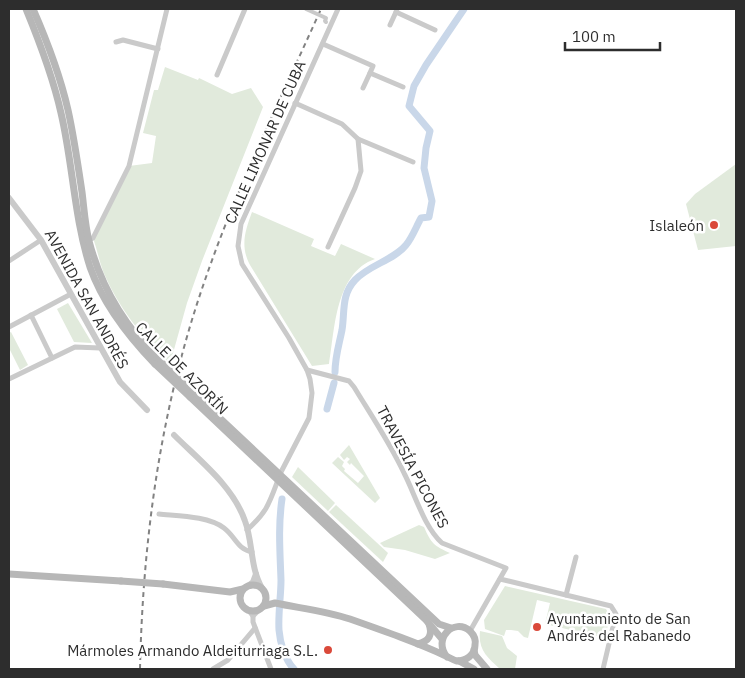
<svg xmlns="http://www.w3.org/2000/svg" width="745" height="678" font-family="'IBM Plex Sans',sans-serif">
<rect width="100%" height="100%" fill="#fff"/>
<g fill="#e1eadc">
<path d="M165,67L198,80L199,78L232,94L251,88L263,107L202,261L187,303L170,364C141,335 119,309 103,271C99,260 97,249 93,238L129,166L152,163L156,136L143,133L154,90H158Z"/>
<polygon points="736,164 736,246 698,250 686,204 695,194"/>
<path d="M252,212L314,239L311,246L335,256L341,244L375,259C335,273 335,329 329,364L312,366L250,265C240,246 245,231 252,212Z"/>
<polygon points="68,303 92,343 74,342 57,309"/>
<polygon points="11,332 28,365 20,370 9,348 9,333"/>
<polygon points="349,445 380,498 375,503 332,463 338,457 344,462 342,466 345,469 344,471 358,483 364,476 351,463 350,465 347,462 350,459 347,457 344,460 340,455"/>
<polygon points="298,467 335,503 328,511 292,477"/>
<polygon points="336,505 388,553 383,562 329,512"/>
<path d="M419,525L424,527C431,543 434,546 450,553L435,559L405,550L384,547L380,543Z"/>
<polygon points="505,586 606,609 610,616 605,638 545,624 550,603 537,600 528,638 524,637 518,631 511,630 506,630 504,636 485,629 484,620"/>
<path d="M480,631L502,636L507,648L517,656L515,669H500C487,657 478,650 480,631Z"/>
</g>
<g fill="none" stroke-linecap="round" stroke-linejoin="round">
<g stroke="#c9d7e9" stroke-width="7">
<path d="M335,372C335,357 339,345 342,330C345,312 341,295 355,280C369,265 394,260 406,245C412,238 416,227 421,218L429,217L432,201L424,168L426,148L430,131L409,106L414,86L426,65L464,9"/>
<polyline points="327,409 334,383"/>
<path d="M282,499C278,526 280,552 281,580C281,596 278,613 279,630C280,643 285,660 294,669"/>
</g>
<g stroke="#cacaca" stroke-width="5">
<polyline points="397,9 396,12 435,30"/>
<polyline points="390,25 396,12"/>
<polyline points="116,42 123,40 158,49"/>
<polyline points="323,44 373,66 370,73 403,87"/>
<polyline points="217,75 245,9"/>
<polyline points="363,88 370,73"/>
<polyline points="295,103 342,124 358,139 413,162"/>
<polyline points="89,240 93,238 129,166 167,9"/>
<polyline points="328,247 355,188 361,171 358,139"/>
<polyline points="9,261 41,240"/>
<polyline points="31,315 52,358"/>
<polyline points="9,327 71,294"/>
<path d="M307,370L349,381L354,387C371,415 390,443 404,473C415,494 424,527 442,543L506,568L470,631"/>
<polyline points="9,379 75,347 100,348"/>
<polyline points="280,474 309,418 312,393 310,379 307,370 289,338 242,264 238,246 241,224 338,9"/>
<path d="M159,514C178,516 208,516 224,528C235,536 237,549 252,552"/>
<path d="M247,530C267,512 269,504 278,480"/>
<polyline points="500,579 611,606 616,614 603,669"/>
<polyline points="566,595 576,557"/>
<polyline points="249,611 253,616 253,622 271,669"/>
<polyline points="253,616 258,611"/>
<polyline points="213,669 228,660 255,628"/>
</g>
<g stroke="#cacaca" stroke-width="6">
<polyline points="9,198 41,240 120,382 147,410"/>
<path d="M174,435C199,460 233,486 245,521C253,542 250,568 262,588"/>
<polyline points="248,586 253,582 256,574"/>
</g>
<g stroke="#b7b7b7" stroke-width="7">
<path d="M26,9C40,43 53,77 61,113C73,164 74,217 90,267C103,304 128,336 155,364"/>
<path d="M33,9C47,41 60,75 68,110C74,137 78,165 82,192C84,208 85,225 89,241C101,287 124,325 157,358"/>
<polyline points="192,392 439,624 451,628"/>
<polyline points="190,397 426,620 442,639"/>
<polyline points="9,574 121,581"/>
<polyline points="163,584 230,592 243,589"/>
<circle cx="253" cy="598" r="13"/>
<path d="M264,606L275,603C299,608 326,611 350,619C367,625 384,631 400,637C416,643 431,649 446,656C450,658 453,660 457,661C466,661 475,655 475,645C476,640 474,635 470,631C454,617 432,639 447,657"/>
<path d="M418,644C429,641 433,635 429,624"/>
<polyline points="474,650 475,655 487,669"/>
<polyline points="459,661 474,669"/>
</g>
<path stroke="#828282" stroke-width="2" stroke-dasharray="5 4" stroke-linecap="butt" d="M140,669C143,536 161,406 205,280C237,187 281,98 321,9"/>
<polyline stroke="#cacaca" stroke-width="4" points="306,9 326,18 325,21 326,22"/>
<g stroke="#b7b7b7" stroke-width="7">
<polyline points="157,358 192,392"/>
<polyline points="155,364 190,397"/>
<polyline points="121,581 163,584"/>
</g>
</g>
<g fill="#da493a" stroke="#fff" stroke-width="2">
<circle cx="714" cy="225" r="5"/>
<circle cx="537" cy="627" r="5"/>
<circle cx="328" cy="650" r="5"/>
</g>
<g text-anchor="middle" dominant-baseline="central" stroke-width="5" stroke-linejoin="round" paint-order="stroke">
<g font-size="15" fill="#2d2d2d" stroke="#fff">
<text transform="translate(265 142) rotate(-66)">CALLE LIMONAR DE CUBA</text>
<text transform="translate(87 299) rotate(61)">AVENIDA SAN ANDRÉS</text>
<text transform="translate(182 368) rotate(45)">CALLE DE AZORÍN</text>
<text transform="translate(413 467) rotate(62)">TRAVESÍA PICONES</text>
</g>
<g font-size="15" fill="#2d2d2d" stroke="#fff" text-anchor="end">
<text x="704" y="225">Islaleón</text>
<text x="547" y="618" text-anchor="start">Ayuntamiento de San<tspan x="547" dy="17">Andrés del Rabanedo</tspan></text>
<text x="318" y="650">Mármoles Armando Aldeiturriaga S.L.</text>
</g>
</g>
<rect width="745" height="678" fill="none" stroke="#2d2d2d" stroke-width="20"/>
<path d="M565 42v8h95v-8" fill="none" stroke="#2d2d2d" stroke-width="2.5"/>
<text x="572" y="42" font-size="15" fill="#2d2d2d" stroke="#ffffff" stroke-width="4" paint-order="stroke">100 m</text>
</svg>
